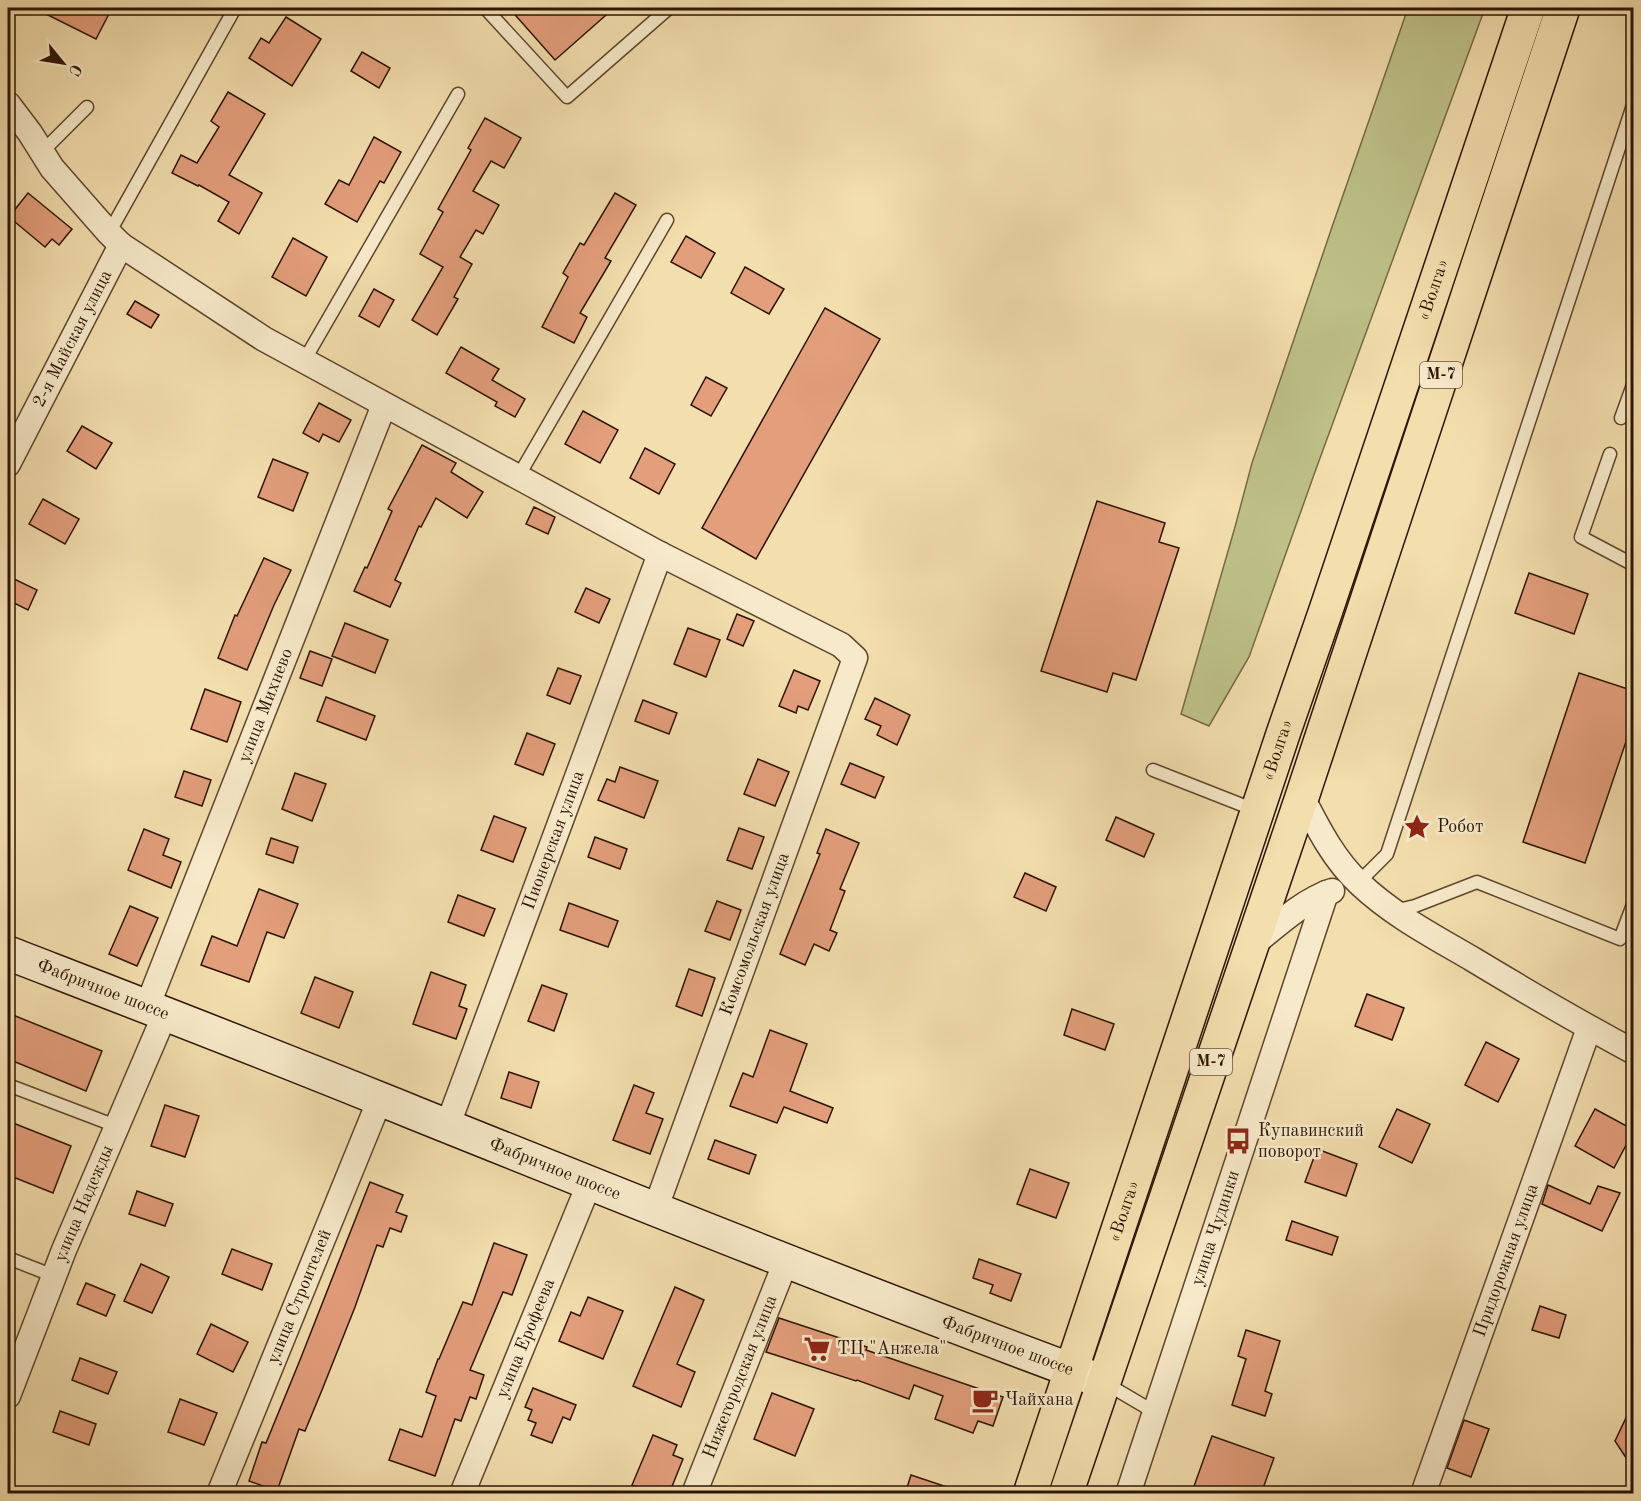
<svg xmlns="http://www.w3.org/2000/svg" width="1641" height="1501" font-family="'Old Standard TT',serif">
<rect width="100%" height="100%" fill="#f3deae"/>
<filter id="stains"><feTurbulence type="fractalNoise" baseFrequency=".00333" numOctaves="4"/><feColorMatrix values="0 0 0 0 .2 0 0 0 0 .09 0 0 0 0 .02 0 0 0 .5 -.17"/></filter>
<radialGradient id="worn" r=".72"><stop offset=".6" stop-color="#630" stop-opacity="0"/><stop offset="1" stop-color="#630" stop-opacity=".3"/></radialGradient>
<polygon fill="#bec088" stroke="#766a46" stroke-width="1.5" points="1408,8 1485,8 1316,469 1249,657 1209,726 1181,714 1235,527 1252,463 1332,227"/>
<g fill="#e39e7c" stroke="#2d1404" stroke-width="1.5">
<polygon points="34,8 112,8 96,39"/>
<polygon points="509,8 614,8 555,60"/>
<polygon points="286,17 321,39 292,86 249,58 261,38 269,43"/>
<polygon points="362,52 390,68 379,88 351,71"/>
<polygon points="228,92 265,114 229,175 262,193 239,234 218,221 229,202 199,185 198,186 172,173 181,155 197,163 219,127 211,121"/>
<polygon points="485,118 521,138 504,168 491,161 473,191 499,205 483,234 476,230 460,257 472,264 454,297 458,299 437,335 412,320 443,267 420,254 443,212 438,209 471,150 468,148"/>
<polygon points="374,137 401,152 384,183 380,181 357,222 325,204 339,180 349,185"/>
<polygon points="28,193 72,229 59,245 52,239 45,247 9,217"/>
<polygon points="615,193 636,205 605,258 611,261 580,313 587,317 574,343 542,327 568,277 563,273 580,243 584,245"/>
<polygon points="686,236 715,253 701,278 671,262"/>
<polygon points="293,238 327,257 306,296 272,277"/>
<polygon points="745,267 784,289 769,314 731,293"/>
<polygon points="374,289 394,300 379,327 359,316"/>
<polygon points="135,301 159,315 151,328 127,314"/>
<polygon points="825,308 880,339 756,559 702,528"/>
<polygon points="461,347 499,369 492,380 525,399 515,417 495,406 497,402 446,373"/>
<polygon points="706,377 727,388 711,416 691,405"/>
<polygon points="319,403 351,420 339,442 323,434 319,442 303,433"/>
<polygon points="583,411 618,430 600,463 565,444"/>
<polygon points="82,426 112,443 96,469 67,451"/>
<polygon points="422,445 456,463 451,472 483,492 467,518 436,498 421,527 419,526 395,580 401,583 390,607 354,591 365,567 367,568 392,511 388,509"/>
<polygon points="645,448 675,464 659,494 630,478"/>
<polygon points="273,459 308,473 293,511 258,497"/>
<polygon points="43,499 79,519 65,544 29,524"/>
<polygon points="1097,501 1165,523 1159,542 1179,548 1136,680 1113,673 1107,692 1041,671"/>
<polygon points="534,507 555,517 548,534 526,524"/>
<polygon points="264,558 291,570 274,605 247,670 218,658 235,615 237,616"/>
<polygon points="1529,573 1588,594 1574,634 1515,613"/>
<polygon points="8,576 37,590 28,610 8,600"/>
<polygon points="586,588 610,599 599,623 575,612"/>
<polygon points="737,614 754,621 743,646 727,639"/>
<polygon points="345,623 388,640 375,673 332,656"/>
<polygon points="688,628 720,640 706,677 674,664"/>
<polygon points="310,651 332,659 322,686 300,678"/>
<polygon points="558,668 581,676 570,704 547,695"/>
<polygon points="794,670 820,681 808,710 798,706 796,713 779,706"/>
<polygon points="1579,673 1634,691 1634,718 1585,863 1523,842"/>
<polygon points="205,689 241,702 227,742 191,729"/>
<polygon points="326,697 375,716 366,740 317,721"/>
<polygon points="875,698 910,715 897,745 877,735 881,726 865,719"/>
<polygon points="643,700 677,713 669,734 635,721"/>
<polygon points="527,733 555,744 543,775 515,764"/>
<polygon points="758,759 789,772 775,806 744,794"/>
<polygon points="850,763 884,777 875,798 841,784"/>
<polygon points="620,767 658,781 644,818 598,800 607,779 615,782"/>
<polygon points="184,771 211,780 202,806 175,797"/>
<polygon points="295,773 326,784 312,821 282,809"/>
<polygon points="494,816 526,828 513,862 481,850"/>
<polygon points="1116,817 1154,834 1144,857 1106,840"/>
<polygon points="739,828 764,837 752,869 727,860"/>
<polygon points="144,829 169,839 163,855 181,862 171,888 128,870"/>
<polygon points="826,829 859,843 840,889 845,891 830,930 837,933 829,951 814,944 805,965 780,954 820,854 817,853"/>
<polygon points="595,837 627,849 620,869 588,857"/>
<polygon points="271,838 298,847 293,863 266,854"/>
<polygon points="1025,873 1056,887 1046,911 1014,897"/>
<polygon points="259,889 298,904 284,938 267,932 249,982 201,965 212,936 237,946"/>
<polygon points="458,895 495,909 484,936 448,922"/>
<polygon points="717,901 741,910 730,940 705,931"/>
<polygon points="569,903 618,921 608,947 560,930"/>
<polygon points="130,906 158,918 137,966 109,954"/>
<polygon points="689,969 715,978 702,1016 676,1006"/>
<polygon points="431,972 466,985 459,1006 467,1009 456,1039 413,1024"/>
<polygon points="315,977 353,992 339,1028 301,1013"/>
<polygon points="542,985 567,994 554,1031 528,1021"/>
<polygon points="1367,994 1404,1008 1392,1040 1355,1026"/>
<polygon points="1072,1009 1114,1024 1105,1050 1064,1035"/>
<polygon points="8,1013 102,1051 86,1091 8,1059"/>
<polygon points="770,1030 807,1044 790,1091 833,1108 827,1123 784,1107 777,1123 730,1106 743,1073 753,1077"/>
<polygon points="1486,1042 1519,1059 1498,1102 1465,1085"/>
<polygon points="509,1072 539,1082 531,1108 501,1098"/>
<polygon points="634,1085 654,1093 646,1113 663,1119 650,1154 613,1140"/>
<polygon points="165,1105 199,1116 185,1157 151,1146"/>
<polygon points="1397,1109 1430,1124 1412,1163 1379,1147"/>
<polygon points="1595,1109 1634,1130 1614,1168 1575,1146"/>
<polygon points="8,1121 71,1146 53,1193 8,1175"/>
<polygon points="715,1140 756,1155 749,1174 708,1159"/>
<polygon points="1317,1149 1357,1164 1346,1196 1305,1182"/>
<polygon points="1030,1169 1069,1183 1056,1218 1017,1204"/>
<polygon points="370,1182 403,1195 396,1212 407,1216 401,1232 390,1228 383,1247 377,1245 355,1307 322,1390 305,1431 299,1429 277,1491 249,1481 262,1442 266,1443 300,1360"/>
<polygon points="1548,1185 1590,1204 1598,1186 1620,1193 1602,1231 1542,1204"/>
<polygon points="137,1191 173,1204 165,1226 129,1214"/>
<polygon points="1292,1221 1338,1237 1332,1255 1286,1240"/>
<polygon points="494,1243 527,1255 512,1295 503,1292 470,1370 484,1375 476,1399 470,1397 461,1421 455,1419 435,1476 389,1460 400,1429 422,1437 436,1396 426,1392 438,1359 439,1359 463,1302 472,1305"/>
<polygon points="232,1249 272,1264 262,1290 222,1274"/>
<polygon points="979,1259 1021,1274 1011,1301 990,1293 993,1285 973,1278"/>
<polygon points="141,1264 169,1277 152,1313 124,1301"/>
<polygon points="86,1283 115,1295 106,1316 77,1304"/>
<polygon points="675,1287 704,1300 677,1364 695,1372 681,1407 633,1386"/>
<polygon points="588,1297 623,1311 603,1359 559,1341 571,1312 580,1316"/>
<polygon points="1540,1306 1566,1315 1559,1338 1532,1330"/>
<polygon points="779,1318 867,1347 866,1350 1003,1397 993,1426 978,1421 973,1433 935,1419 943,1396 914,1385 909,1399 857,1380 856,1381 766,1352"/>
<polygon points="211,1324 248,1342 233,1372 197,1354"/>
<polygon points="1246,1330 1280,1341 1265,1391 1272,1394 1265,1416 1232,1405 1246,1359 1238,1356"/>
<polygon points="80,1358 117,1372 108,1394 72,1380"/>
<polygon points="533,1388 576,1405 570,1420 563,1417 552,1443 531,1435 536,1423 528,1420 532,1410 525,1407"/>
<polygon points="772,1393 814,1409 795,1456 754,1439"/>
<polygon points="180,1399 217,1413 204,1445 168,1432"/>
<polygon points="1634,1401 1634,1470 1615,1441"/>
<polygon points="60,1411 96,1424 89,1445 53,1432"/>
<polygon points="1464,1420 1489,1429 1471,1477 1447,1468"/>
<polygon points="653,1435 677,1445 673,1455 683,1459 669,1494 652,1494 632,1485"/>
<polygon points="1212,1436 1274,1458 1261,1494 1205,1494 1193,1489"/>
<polygon points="911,1475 956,1490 956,1494 905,1494"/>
</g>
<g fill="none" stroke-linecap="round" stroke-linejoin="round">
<g stroke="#5e462e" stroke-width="15">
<g id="lane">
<polyline points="485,8 567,97 669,8"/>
<polyline points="42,152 87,107"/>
<polyline points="109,233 235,8"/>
<polyline points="304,361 458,94"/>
<polyline points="1621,418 1634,382"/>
<polyline points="1610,454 1581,537 1634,565"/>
<polyline points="518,477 667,220"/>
<polyline points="1153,770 1255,810"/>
<polyline points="1358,883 1387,854 1634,102"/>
<polyline points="1394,911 1415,906 1477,882 1620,939 1634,902"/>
<polyline points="8,1085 116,1126"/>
<polyline points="8,1258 54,1276"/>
<polyline points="1105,1383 1156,1413"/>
</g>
</g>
<g stroke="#5e462e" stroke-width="27">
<g id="street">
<polyline points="8,104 30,133 52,168 109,233 121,245 264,339 660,554 841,645 855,658 655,1210"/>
<path id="s1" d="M8,464L121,245"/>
<path d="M1302,797C1318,828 1334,860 1360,884C1394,916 1435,937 1474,960C1527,992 1580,1023 1634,1052"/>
<path d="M1250,947C1275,927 1302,901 1332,891"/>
<path id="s2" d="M147,1007L384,405"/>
<path id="s3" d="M447,1127L660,554"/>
<path id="s4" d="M8,1396L64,1250L165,1014"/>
<path id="s5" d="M219,1494L380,1099"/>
<path id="s6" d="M462,1494L589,1184"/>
<path id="s7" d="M694,1494L786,1261"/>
<path id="s8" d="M1128,1494L1326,893"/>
<path id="s9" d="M1423,1494L1589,1028"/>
</g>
</g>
<g stroke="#2d1404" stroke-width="36">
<g id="secondary">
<path id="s10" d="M8,953C132,1001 257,1049 380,1099C619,1195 857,1291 1098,1380"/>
</g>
</g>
<g stroke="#2d1404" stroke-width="36">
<g id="highway">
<path id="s11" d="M1030,1494L1284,731L1326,610L1528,8"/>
<polyline points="1066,1494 1302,797 1563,8"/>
</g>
</g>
<use href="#lane" stroke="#f7eaca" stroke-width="12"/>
<use href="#street" stroke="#f7eaca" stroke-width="24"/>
<use href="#secondary" stroke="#f7eaca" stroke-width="33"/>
<use href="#highway" stroke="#f3deae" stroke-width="33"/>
</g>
<defs>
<g id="sight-bare" transform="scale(2.07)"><path d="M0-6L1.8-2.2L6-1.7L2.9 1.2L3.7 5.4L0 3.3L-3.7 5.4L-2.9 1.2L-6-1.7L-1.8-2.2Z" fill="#8f2418" stroke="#f7eaca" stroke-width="2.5" paint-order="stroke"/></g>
<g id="bus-bare" transform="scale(2.07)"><path d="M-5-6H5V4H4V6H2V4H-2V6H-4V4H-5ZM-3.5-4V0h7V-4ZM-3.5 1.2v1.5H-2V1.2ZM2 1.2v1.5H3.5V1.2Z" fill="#8f2418" stroke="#f7eaca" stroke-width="2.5" paint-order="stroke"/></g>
<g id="supermarket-bare" transform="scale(2.07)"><path d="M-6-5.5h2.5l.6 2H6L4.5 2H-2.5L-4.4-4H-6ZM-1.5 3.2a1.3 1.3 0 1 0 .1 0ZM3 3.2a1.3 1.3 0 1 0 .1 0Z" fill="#8f2418" stroke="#f7eaca" stroke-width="2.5" paint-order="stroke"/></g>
<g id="cafe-bare" transform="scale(2.07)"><path d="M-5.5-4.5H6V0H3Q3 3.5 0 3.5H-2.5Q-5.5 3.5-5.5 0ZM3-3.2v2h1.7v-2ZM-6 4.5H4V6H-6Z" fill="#8f2418" stroke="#f7eaca" stroke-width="2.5" paint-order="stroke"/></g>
</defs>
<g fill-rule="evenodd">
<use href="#sight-bare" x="1417" y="827"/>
<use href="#bus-bare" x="1238" y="1141"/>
<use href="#supermarket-bare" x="817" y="1349"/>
<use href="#cafe-bare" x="985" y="1400"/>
</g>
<g text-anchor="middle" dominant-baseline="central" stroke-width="5" stroke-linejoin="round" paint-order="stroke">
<g fill="#f7eaca" stroke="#6a543f" stroke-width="1.5">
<rect x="1420" y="362" width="42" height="26" rx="4.5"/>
<rect x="1190" y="1049" width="42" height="26" rx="4.5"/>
</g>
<g font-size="16" font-weight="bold" fill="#2d1404">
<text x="1441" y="375">М-7</text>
<text x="1211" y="1062">М-7</text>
</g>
<g font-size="18" fill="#2d1404" stroke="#f7eaca">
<text stroke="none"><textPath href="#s11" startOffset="1270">«Волга»</textPath></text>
<text stroke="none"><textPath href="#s1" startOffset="141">2-я Майская улица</textPath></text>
<text stroke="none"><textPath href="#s2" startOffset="324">улица Михнево</textPath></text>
<text stroke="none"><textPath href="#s11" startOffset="784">«Волга»</textPath></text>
<text stroke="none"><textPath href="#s3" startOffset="306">Пионерская улица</textPath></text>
<text transform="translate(755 934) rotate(-70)">Комсомольская улица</text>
<text stroke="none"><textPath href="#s10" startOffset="102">Фабричное шоссе</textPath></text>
<text stroke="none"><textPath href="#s10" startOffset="588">Фабричное шоссе</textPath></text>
<text stroke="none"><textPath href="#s4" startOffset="207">улица Надежды</textPath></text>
<text stroke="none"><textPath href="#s11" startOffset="298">«Волга»</textPath></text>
<text stroke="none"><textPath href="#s8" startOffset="280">улица Чудинки</textPath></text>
<text stroke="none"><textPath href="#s9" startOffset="248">Придорожная улица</textPath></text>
<text stroke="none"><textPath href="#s5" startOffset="213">улица Строителей</textPath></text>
<text stroke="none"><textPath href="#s6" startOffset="168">улица Ерофеева</textPath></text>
<text stroke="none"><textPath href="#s10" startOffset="1074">Фабричное шоссе</textPath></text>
<text stroke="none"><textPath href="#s7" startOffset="126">Нижегородская улица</textPath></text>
</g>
<g font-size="18" fill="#2d1404" stroke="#f7eaca" text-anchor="start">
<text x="1437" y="827">Робот</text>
<text x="1258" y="1131">Купавинский<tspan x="1258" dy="21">поворот</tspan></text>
<text x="837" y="1349">ТЦ "Анжела"</text>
<text x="1005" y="1400">Чайхана</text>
</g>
</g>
<rect width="1641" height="1501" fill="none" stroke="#f3deae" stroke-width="30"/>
<rect x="9" y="9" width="1623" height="1483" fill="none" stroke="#2d1404" stroke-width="3"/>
<rect x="15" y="15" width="1611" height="1471" fill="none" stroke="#2d1404" stroke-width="1.5"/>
<g transform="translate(63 63) rotate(120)" stroke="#f7eaca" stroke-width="4.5" paint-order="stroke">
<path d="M0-4.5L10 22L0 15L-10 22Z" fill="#2d1404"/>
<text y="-9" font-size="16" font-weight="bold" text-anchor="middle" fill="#2d1404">С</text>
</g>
<rect width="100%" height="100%" filter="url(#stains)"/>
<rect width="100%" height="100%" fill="url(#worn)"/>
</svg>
